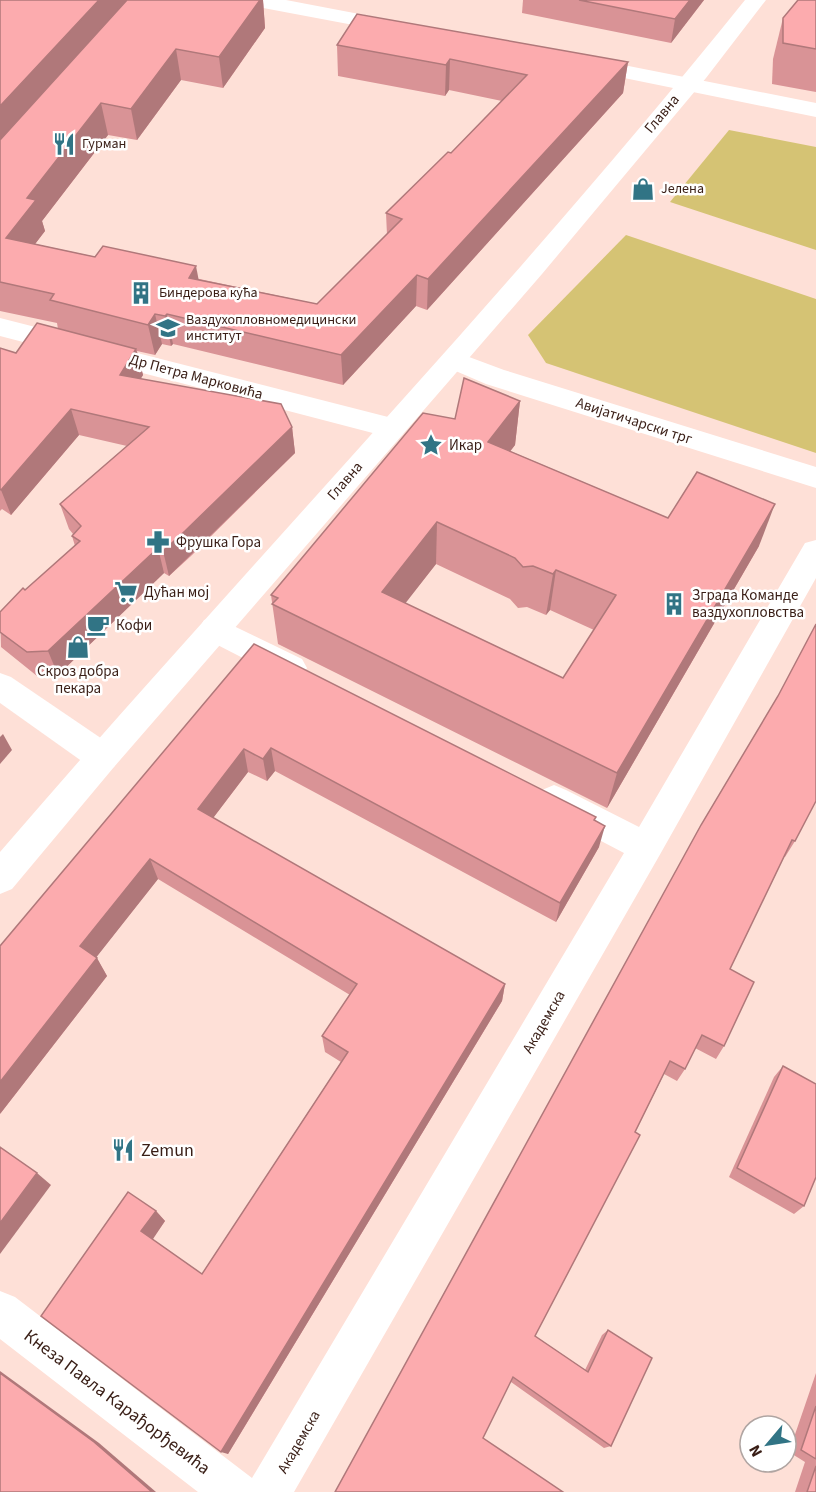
<svg xmlns="http://www.w3.org/2000/svg" width="816" height="1492" font-family="'Source Sans 3',sans-serif">
<rect width="100%" height="100%" fill="#fee0d7"/>
<g fill="#d5c374">
<polygon points="729,130 816,147 816,250 670,202"/>
<polygon points="626,235 816,299 816,453 546,363 528,335"/>
</g>
<g fill="none" stroke-linecap="round" stroke-linejoin="round">
<g fill="#fff" fill-rule="evenodd">
<polygon points="243,0 286,0 396,21 403,23 406,27 403,31 396,33 253,6 246,4"/>
<polygon points="583,57 816,103 816,117 575,68 572,63 575,58"/>
<polygon points="0,318 392,418 402,421 406,428 402,435 392,438 0,336"/>
<polygon points="453,351 504,370 816,467 816,488 486,384 444,366 440,360 444,354"/>
<polygon points="816,540 816,578 658,858 294,1492 198,1492 0,1339 0,1291 15,1297 252,1478 624,853 542,810 537,800 542,790 554,785 566,790 639,827 805,543"/>
<polygon points="215,617 302,659 307,668 302,677 291,681 280,677 204,638 199,629 204,620"/>
<polygon points="0,673 11,677 114,747 119,757 114,767 102,771 90,767 0,703"/>
</g>
<path fill="#fff" fill-rule="evenodd" d="M745,0H766L706,78L542,274L114,767L12,889L0,894V852C246,566 509,294 745,0Z"/>
</g>
<g fill="#d99396" fill-rule="evenodd">
<polygon points="0,0 263,0 265,28 223,88 181,80 137,140 108,135 42,221 45,231 35,244 317,304 387,235 386,213 451,153 502,101 449,90 445,96 338,76 337,45 628,62 623,93 427,310 416,306 343,385 173,344 171,346 162,344 155,355 137,351 143,375 140,379 292,427 295,453 191,556 169,576 164,573 58,675 37,676 1,647 0,612 75,546 72,536 73,534 69,529 60,504 127,446 79,435 11,515 2,509 0,511 0,348 16,353 58,329 57,323 0,311"/>
<polygon points="523,0 704,0 671,43 522,13"/>
<polygon points="816,0 816,92 772,84 773,59 783,18"/>
<path d="M520,401L515,445L510,451L668,518L759,546L607,808L278,644L271,595L455,419ZM436,564L510,599L518,608L527,607L546,615L550,610L594,630L563,678L405,603Z"/>
<polygon points="254,644 594,821 599,847 556,922 275,771 267,781 248,772 213,818 505,984 502,1001 228,1454 41,1316 156,1211 165,1221 152,1239 202,1274 341,1062 325,1052 322,1036 350,995 158,879 96,957 107,976 0,1114"/>
<polygon points="778,696 795,841 785,857 784,857 730,969 724,1046 716,1059 695,1048 685,1069 677,1081 664,1074 535,1336 585,1370 602,1335 608,1330 611,1446 604,1448 511,1382 335,1492"/>
<polygon points="783,1066 804,1206 794,1214 729,1177 774,1077"/>
<polygon points="816,1373 816,1492 795,1492 805,1462 789,1452"/>
</g>
<g fill="#b0787a">
<polygon points="99,0 129,0 0,147 0,106"/>
<polygon points="260,0 263,0 265,28 223,88 219,57"/>
<polygon points="690,0 704,0 671,43 675,19"/>
<polygon points="176,49 181,80 137,140 131,109"/>
<polygon points="450,59 449,90 445,96 446,65"/>
<polygon points="628,62 623,93 427,310 428,279"/>
<polygon points="101,103 108,135 42,221 45,231 16,269 6,238 27,198"/>
<polygon points="196,266 202,297 189,278"/>
<polygon points="417,275 416,306 343,385 341,355"/>
<polygon points="155,314 162,344 155,355 148,325"/>
<polygon points="167,314 173,344 171,346 165,316"/>
<polygon points="136,349 143,375 127,402 120,375"/>
<polygon points="520,401 515,445 485,485 488,442"/>
<polygon points="71,409 79,435 11,515 1,490"/>
<polygon points="292,427 295,453 169,576 163,551"/>
<polygon points="775,504 759,546 607,808 617,773"/>
<polygon points="437,522 436,564 383,632 382,592"/>
<polygon points="158,548 164,573 58,675 48,651"/>
<polygon points="556,570 550,610 546,615 553,574"/>
<polygon points="3,734 12,750 0,764 0,737"/>
<polygon points="271,748 275,771 267,781 263,759"/>
<polygon points="244,749 248,772 204,830 198,809"/>
<polygon points="605,826 599,847 556,922 560,903"/>
<polygon points="150,859 158,879 91,964 80,946"/>
<polygon points="97,958 107,976 0,1114 0,1082"/>
<polygon points="505,984 502,1001 228,1454 221,1452"/>
<polygon points="37,1173 51,1185 0,1254 0,1223"/>
<polygon points="156,1211 165,1221 151,1242 141,1231"/>
<polygon points="0,1371 99,1443 156,1492 152,1492 0,1373"/>
</g>
<g fill="#fcabae" stroke="#b0787a" stroke-width="1.5" fill-rule="evenodd">
<polygon points="0,0 99,0 0,106"/>
<polygon points="127,0 260,0 219,57 176,49 131,109 101,103 27,198 36,200 6,238 95,257 103,246 196,266 189,278 317,304 402,219 386,213 448,152 451,153 527,75 450,59 446,65 337,45 357,14 628,62 428,279 417,275 341,355 167,314 165,316 155,314 148,325 50,300 54,294 0,282 0,140"/>
<polygon points="579,0 690,0 675,19"/>
<polygon points="798,0 816,0 816,49 783,43 783,18"/>
<polygon points="37,323 136,349 120,375 281,404 292,427 185,531 163,551 158,548 48,651 27,652 0,632 0,612 23,588 25,590 80,541 72,536 81,526 60,504 149,427 71,409 1,490 0,489 0,348 16,353"/>
<path d="M464,378L520,401L488,442L668,518L697,472L775,504L617,773L272,604L278,598L271,595L423,413L455,419ZM437,522L515,558L523,567L533,566L553,574L556,570L616,595L563,678L382,592Z"/>
<polygon points="816,624 816,801 795,841 792,840 730,969 754,982 724,1046 702,1035 685,1069 670,1061 635,1132 640,1135 535,1336 588,1372 608,1330 652,1358 611,1446 513,1377 483,1438 563,1492 335,1492 701,825 778,696"/>
<polygon points="254,644 596,817 594,820 605,826 560,903 271,748 263,759 244,749 198,809 505,984 221,1452 41,1316 128,1192 156,1211 141,1231 202,1274 348,1052 322,1036 357,984 150,859 80,946 97,958 0,1082 0,946"/>
<polygon points="783,1066 816,1084 816,1177 804,1206 737,1168"/>
<polygon points="0,1147 37,1173 0,1223"/>
<polygon points="0,1373 94,1442 152,1492 0,1492"/>
<polygon points="816,1406 816,1459 801,1450"/>
<polygon points="816,1466 816,1492 807,1492"/>
</g>
<defs>
<g id="restaurant-bare" transform="scale(1.8)"><path d="M-5-6h1v4h1v-4h1v4h1v-4h1v5L-1.5 .5V6h-2V.5L-5-1ZM5-6V6H3V1.5H1.5Q1.5-4 5-6Z" fill="#317485" stroke="#fff" stroke-width="2.5" paint-order="stroke"/></g>
<g id="shop-bare" transform="scale(1.8)"><path d="M-5-2.5h2.3a2.7 3.5 0 0 1 5.4 0H5L5.5 6h-11ZM-1.5-2.5h3a1.5 2.3 0 0 0-3 0Z" fill="#317485" stroke="#fff" stroke-width="2.5" paint-order="stroke"/></g>
<g id="building-bare" transform="scale(1.8)"><path d="M-4-6H4V6H1V3H-1V6H-4ZM-2.5-4.3h1.7v1.8h-1.7ZM.8-4.3h1.7v1.8H.8ZM-2.5-1h1.7V.8h-1.7ZM.8-1h1.7V.8H.8Z" fill="#317485" stroke="#fff" stroke-width="2.5" paint-order="stroke"/></g>
<g id="university-bare" transform="scale(1.8)"><path d="M0-5L7-2L0 1L-7-2ZM-4 1L0 2.5L4 1V4Q0 6-4 4Z" fill="#317485" stroke="#fff" stroke-width="2.5" paint-order="stroke"/></g>
<g id="sight-bare" transform="scale(1.8)"><path d="M0-6L1.8-2.2L6-1.7L2.9 1.2L3.7 5.4L0 3.3L-3.7 5.4L-2.9 1.2L-6-1.7L-1.8-2.2Z" fill="#317485" stroke="#fff" stroke-width="2.5" paint-order="stroke"/></g>
<g id="pharmacy-bare" transform="scale(1.8)"><path d="M-2-6h4v4h4v4h-4v4h-4v-4h-4v-4h4Z" fill="#317485" stroke="#fff" stroke-width="2.5" paint-order="stroke"/></g>
<g id="supermarket-bare" transform="scale(1.8)"><path d="M-6-5.5h2.5l.6 2H6L4.5 2H-2.5L-4.4-4H-6ZM-1.5 3.2a1.3 1.3 0 1 0 .1 0ZM3 3.2a1.3 1.3 0 1 0 .1 0Z" fill="#317485" stroke="#fff" stroke-width="2.5" paint-order="stroke"/></g>
<g id="cafe-bare" transform="scale(1.8)"><path d="M-5.5-4.5H6V0H3Q3 3.5 0 3.5H-2.5Q-5.5 3.5-5.5 0ZM3-3.2v2h1.7v-2ZM-6 4.5H4V6H-6Z" fill="#317485" stroke="#fff" stroke-width="2.5" paint-order="stroke"/></g>
</defs>
<g fill-rule="evenodd">
<use href="#restaurant-bare" x="64" y="144"/>
<use href="#shop-bare" x="643" y="189"/>
<use href="#building-bare" x="141" y="293"/>
<use href="#university-bare" x="168" y="328"/>
<use href="#sight-bare" x="431" y="445"/>
<use href="#pharmacy-bare" x="158" y="542"/>
<use href="#supermarket-bare" x="126" y="592"/>
<use href="#building-bare" x="674" y="604"/>
<use href="#cafe-bare" x="98" y="625"/>
<use href="#shop-bare" x="78" y="647"/>
<use href="#restaurant-bare" x="123" y="1150"/>
</g>
<g text-anchor="middle" dominant-baseline="central" stroke-width="5" stroke-linejoin="round" paint-order="stroke">
<g font-size="14" fill="#391e16" stroke="#fff" text-anchor="start">
<text x="82" y="144">Гурман</text>
<text x="661" y="189">Јелена</text>
<text x="159" y="293">Биндерова кућа</text>
<text x="186" y="320">Ваздухопловномедицински<tspan x="186" dy="16">институт</tspan></text>
</g>
<g font-size="15" fill="#391e16" stroke="#fff">
<text transform="translate(662 114) rotate(-50)">Главна</text>
<text transform="translate(196 377) rotate(15)">Др Петра Марковића</text>
<text transform="translate(634 421) rotate(18)">Авијатичарски трг</text>
<text transform="translate(345 481) rotate(-49)">Главна</text>
<text transform="translate(544 1022) rotate(-60)">Академска</text>
<text transform="translate(299 1442) rotate(-60)">Академска</text>
</g>
<g font-size="15" fill="#391e16" stroke="#fff" text-anchor="start">
<text x="449" y="445">Икар</text>
<text x="176" y="542">Фрушка Гора</text>
<text x="144" y="592">Дућан мој</text>
<text x="692" y="595">Зграда Команде<tspan x="692" dy="17">ваздухопловства</tspan></text>
<text x="116" y="625">Кофи</text>
<text x="78" y="671" text-anchor="middle">Скроз добра<tspan x="78" dy="17">пекара</tspan></text>
</g>
<g font-size="18" fill="#391e16" stroke="#fff" text-anchor="start">
<text x="141" y="1150">Zemun</text>
</g>
<g font-size="18" fill="#391e16" stroke="#fff">
<text transform="translate(117 1402) rotate(37)">Кнеза Павла Карађорђевића</text>
</g>
</g>
<g transform="translate(768 1444) rotate(241)"><circle r="28" fill="#ffffff" stroke="#b0a5a2" stroke-width="1.5"/>
<path d="M0-4.5L10 22L0 15L-10 22Z" fill="#317485"/>
<text y="-9" font-size="16" font-weight="bold" text-anchor="middle" fill="#391e16">N</text>
</g>
</svg>
